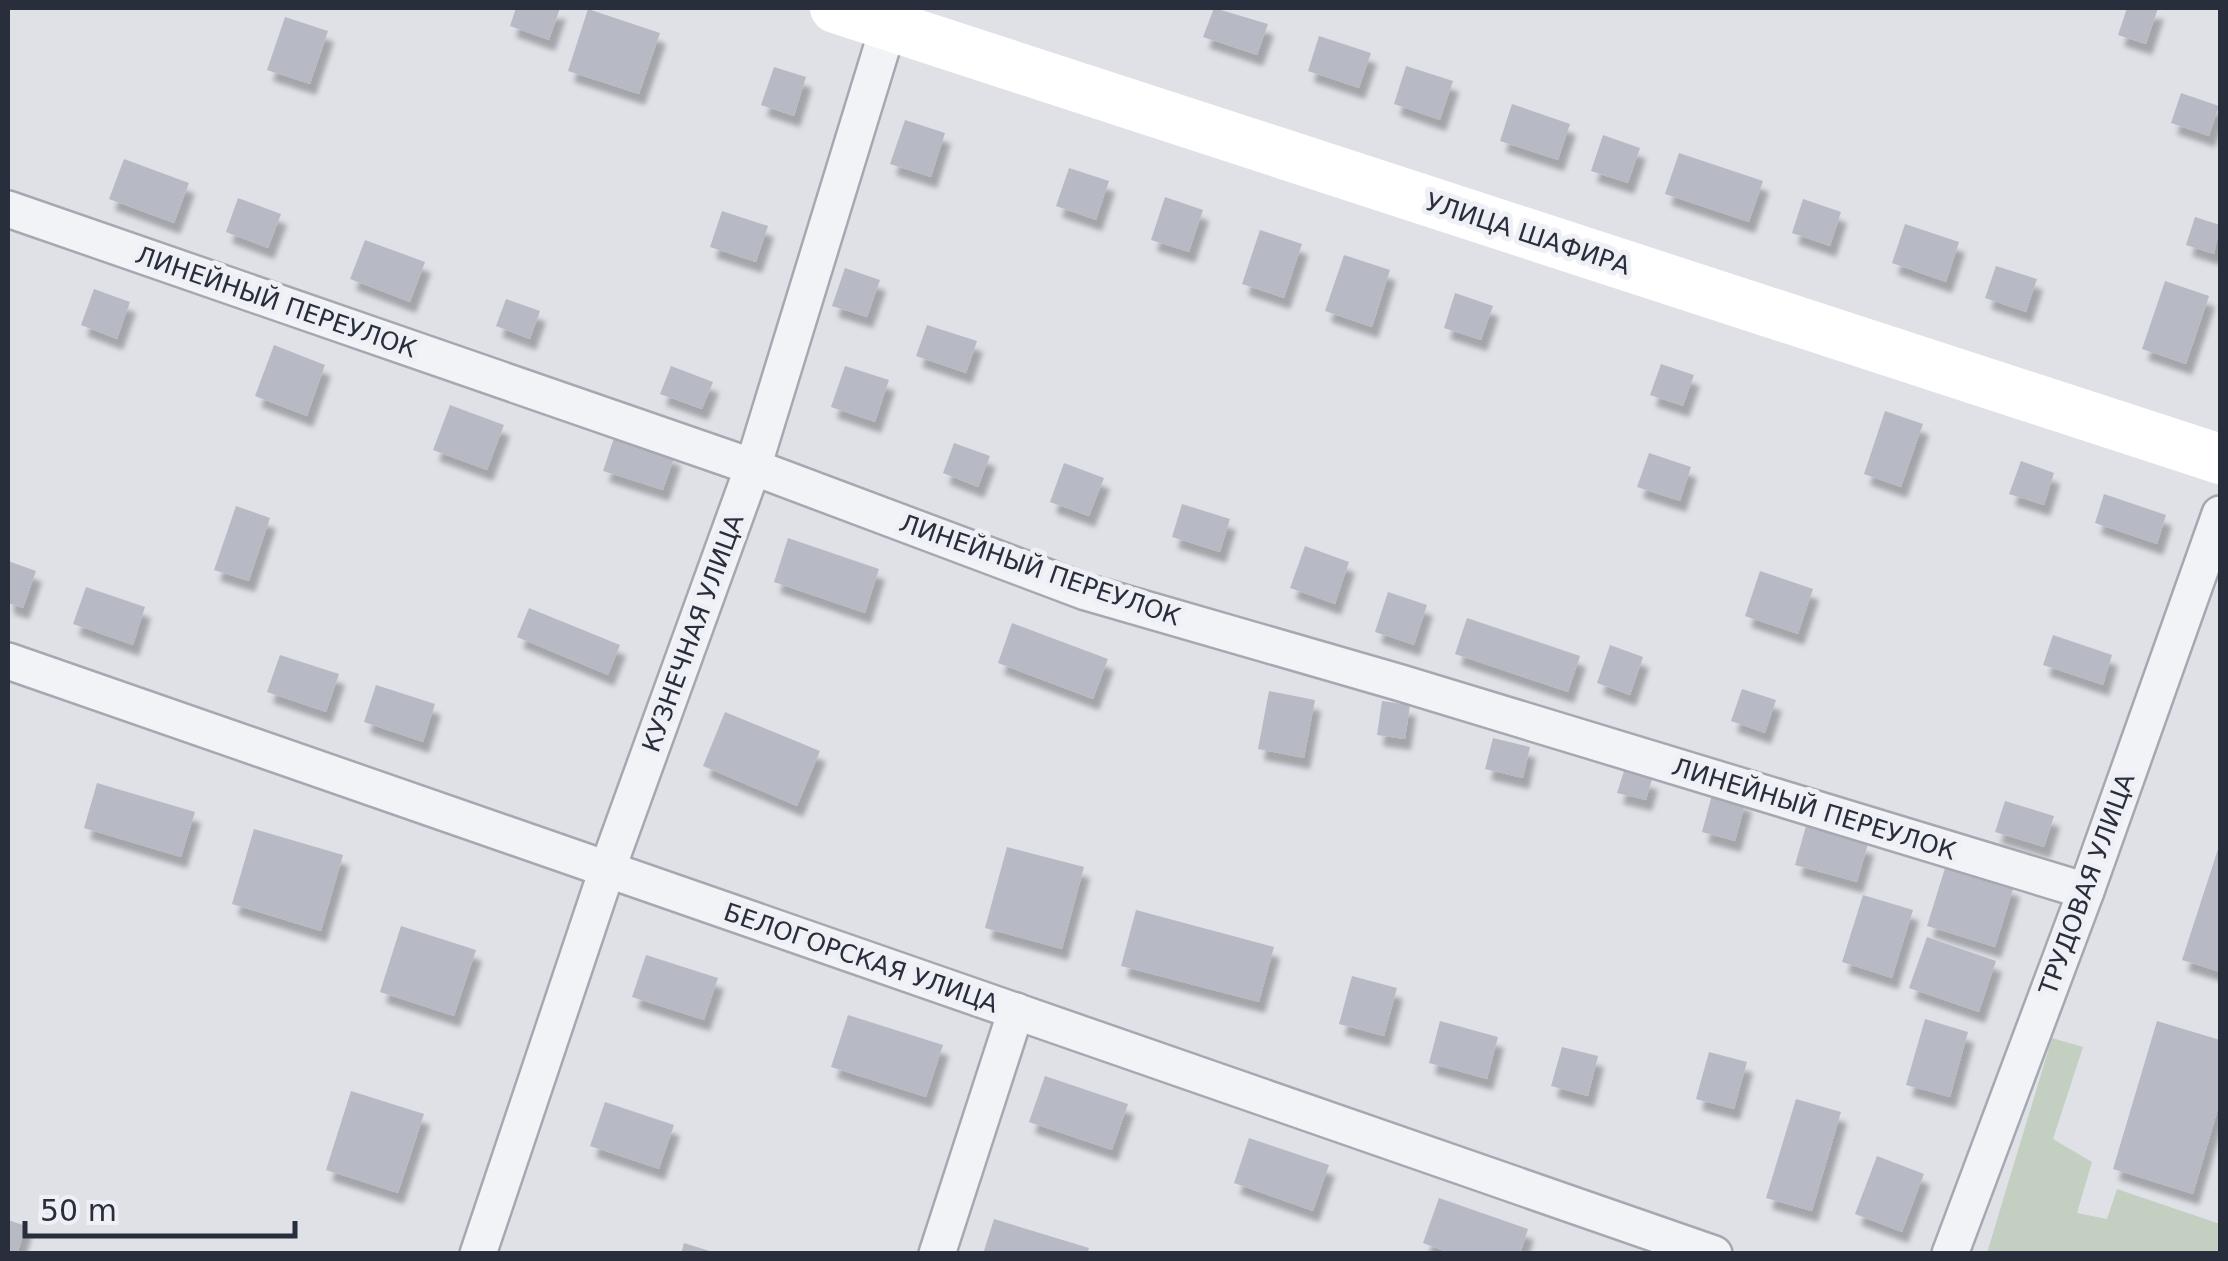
<svg xmlns="http://www.w3.org/2000/svg" width="2228" height="1261" font-family="'DejaVu Sans',sans-serif">
<defs>
<filter id="shadow"><feDropShadow dx="6" dy="11" stdDeviation="2.5" flood-color="#0004"/></filter>
</defs>
<rect width="100%" height="100%" fill="#dfe1e7"/>
<polygon fill="#c3d0c1" points="2052,1038 2083,1047 2053,1139 2092,1162 2077,1213 2107,1219 2117,1189 2220,1224 2220,1253 1987,1253"/>
<g fill="#b7bac4" filter="url(#shadow)">
<polygon points="516,8 560,8 549,40 510,26"/>
<polygon points="1214,8 1268,24 1257,55 1203,37"/>
<polygon points="2127,8 2158,8 2146,44 2118,35"/>
<polygon points="588,9 660,33 639,94 568,71"/>
<polygon points="285,17 328,31 310,84 267,70"/>
<polygon points="1319,36 1371,53 1359,88 1308,71"/>
<polygon points="1406,66 1453,81 1440,120 1394,104"/>
<polygon points="774,67 806,77 794,116 761,105"/>
<polygon points="2181,93 2219,106 2209,136 2171,123"/>
<polygon points="1512,104 1570,124 1558,160 1500,141"/>
<polygon points="905,120 945,133 931,177 890,164"/>
<polygon points="1603,135 1640,148 1628,183 1591,171"/>
<polygon points="1679,153 1763,181 1749,222 1665,194"/>
<polygon points="124,159 189,183 174,223 109,199"/>
<polygon points="1069,168 1109,181 1096,220 1056,206"/>
<polygon points="1165,197 1203,210 1189,252 1151,240"/>
<polygon points="238,198 281,214 268,248 226,232"/>
<polygon points="1803,199 1841,212 1830,246 1792,233"/>
<polygon points="722,211 768,226 756,262 710,247"/>
<polygon points="2195,217 2220,225 2214,254 2186,245"/>
<polygon points="1905,224 1959,242 1946,282 1892,263"/>
<polygon points="1260,230 1302,244 1284,298 1242,284"/>
<polygon points="365,240 425,262 410,302 350,279"/>
<polygon points="1344,255 1390,270 1372,327 1325,311"/>
<polygon points="1996,266 2037,279 2026,312 1985,298"/>
<polygon points="845,268 880,280 867,317 832,306"/>
<polygon points="2165,281 2209,296 2186,364 2142,349"/>
<polygon points="94,289 130,302 117,339 81,325"/>
<polygon points="1455,293 1493,306 1481,340 1444,328"/>
<polygon points="506,299 540,311 530,339 496,326"/>
<polygon points="927,325 977,341 966,373 916,356"/>
<polygon points="274,345 325,365 307,416 255,396"/>
<polygon points="1661,364 1694,375 1683,406 1650,395"/>
<polygon points="671,366 713,382 702,409 660,394"/>
<polygon points="845,366 889,380 875,422 831,407"/>
<polygon points="450,405 504,425 487,470 433,450"/>
<polygon points="1885,411 1923,424 1901,487 1864,474"/>
<polygon points="615,435 675,455 663,490 603,471"/>
<polygon points="954,443 990,456 978,487 943,473"/>
<polygon points="1649,453 1691,467 1680,501 1637,487"/>
<polygon points="2021,461 2054,473 2044,505 2009,494"/>
<polygon points="1064,463 1104,478 1089,516 1050,502"/>
<polygon points="2104,494 2166,515 2157,544 2095,523"/>
<polygon points="1182,504 1230,519 1220,552 1172,537"/>
<polygon points="236,506 270,518 249,581 214,570"/>
<polygon points="788,538 879,569 865,613 774,582"/>
<polygon points="1305,546 1349,562 1335,604 1290,588"/>
<polygon points="8,561 36,571 23,608 8,603"/>
<polygon points="1760,571 1813,589 1798,634 1745,616"/>
<polygon points="86,587 145,607 133,645 73,624"/>
<polygon points="1388,592 1427,605 1414,645 1375,632"/>
<polygon points="529,608 620,645 608,675 517,637"/>
<polygon points="1467,618 1580,656 1568,692 1455,654"/>
<polygon points="1012,623 1108,659 1093,699 998,663"/>
<polygon points="2053,635 2112,655 2103,685 2043,665"/>
<polygon points="1610,645 1643,657 1630,695 1597,683"/>
<polygon points="280,655 339,674 326,712 267,692"/>
<polygon points="376,685 435,704 423,742 364,722"/>
<polygon points="1742,689 1776,700 1765,733 1731,721"/>
<polygon points="1269,691 1315,700 1304,758 1258,749"/>
<polygon points="1382,701 1410,705 1405,739 1377,735"/>
<polygon points="725,712 820,751 797,806 703,766"/>
<polygon points="1493,738 1530,747 1523,778 1485,769"/>
<polygon points="1624,771 1652,779 1646,800 1617,793"/>
<polygon points="97,783 195,812 181,857 84,828"/>
<polygon points="1713,791 1746,801 1735,841 1702,832"/>
<polygon points="2005,801 2054,816 2044,847 1995,832"/>
<polygon points="1806,826 1868,844 1857,882 1795,865"/>
<polygon points="254,829 343,855 321,931 232,904"/>
<polygon points="2220,843 2220,972 2182,960"/>
<polygon points="1007,847 1084,867 1062,949 985,928"/>
<polygon points="1946,865 2014,886 1995,947 1927,926"/>
<polygon points="1863,895 1913,910 1892,978 1842,962"/>
<polygon points="1136,910 1274,947 1259,1002 1121,966"/>
<polygon points="401,926 476,950 454,1016 380,992"/>
<polygon points="1927,937 1996,961 1979,1012 1909,988"/>
<polygon points="646,955 718,978 704,1020 632,997"/>
<polygon points="1352,976 1397,988 1384,1036 1339,1024"/>
<polygon points="848,1015 943,1045 926,1097 831,1067"/>
<polygon points="1925,1019 1968,1032 1950,1097 1906,1085"/>
<polygon points="1440,1021 1498,1037 1487,1079 1429,1063"/>
<polygon points="2157,1021 2220,1040 2220,1102 2193,1194 2113,1169"/>
<polygon points="1562,1047 1598,1056 1588,1096 1551,1086"/>
<polygon points="1709,1052 1747,1062 1734,1109 1696,1099"/>
<polygon points="1045,1076 1128,1104 1112,1150 1029,1122"/>
<polygon points="351,1091 424,1114 398,1193 326,1170"/>
<polygon points="1796,1099 1841,1112 1812,1211 1766,1198"/>
<polygon points="605,1102 674,1125 659,1169 590,1146"/>
<polygon points="1249,1138 1329,1165 1313,1211 1234,1183"/>
<polygon points="1877,1156 1924,1174 1902,1232 1855,1214"/>
<polygon points="1439,1198 1528,1229 1520,1254 1452,1254 1423,1243"/>
<polygon points="994,1219 1089,1248 1087,1254 983,1254"/>
<polygon points="8,1220 26,1226 17,1254 8,1254"/>
<polygon points="684,1243 716,1253 716,1254 681,1254"/>
</g>
<g fill="none" stroke-linecap="round" stroke-linejoin="round">
<g stroke="#a5a8b1" stroke-width="40">
<g id="street">
<polyline points="8,209 753,467 1086,592 1401,683 2086,891"/>
<polyline points="8,661 1714,1254"/>
<polyline points="478,1254 607,870 753,467 894,8"/>
<polyline points="937,1254 1016,1011"/>
<polyline points="1950,1254 2086,891 2220,514"/>
</g>
</g>
<use href="#street" stroke="#f2f3f6" stroke-width="35"/>
<polyline stroke="#fff" stroke-width="50" points="835,8 2220,459"/>
</g>
<g text-anchor="middle" dominant-baseline="central" stroke-width="10" stroke-linejoin="round" paint-order="stroke">
<g font-size="25" fill="#292e3d" stroke="#eff0f5">
<text transform="translate(1528 234) rotate(18)">УЛИЦА ШАФИРА</text>
<text transform="translate(276 302) rotate(19)">ЛИНЕЙНЫЙ ПЕРЕУЛОК</text>
<text transform="translate(1040 570) rotate(19)">ЛИНЕЙНЫЙ ПЕРЕУЛОК</text>
<text transform="translate(693 633) rotate(-70)">КУЗНЕЧНАЯ УЛИЦА</text>
<text transform="translate(1814 809) rotate(17)">ЛИНЕЙНЫЙ ПЕРЕУЛОК</text>
<text transform="translate(2087 884) rotate(-70)">ТРУДОВАЯ УЛИЦА</text>
<text transform="translate(861 958) rotate(19)">БЕЛОГОРСКАЯ УЛИЦА</text>
</g>
</g>
<rect width="2228" height="1261" fill="none" stroke="#292e3d" stroke-width="20"/>
<path d="M25 1221v15h270v-15" fill="none" stroke="#292e3d" stroke-width="5"/>
<text x="40" y="1221" font-size="30" fill="#292e3d" stroke="#eff0f5" stroke-width="8" paint-order="stroke">50 m</text>
</svg>
